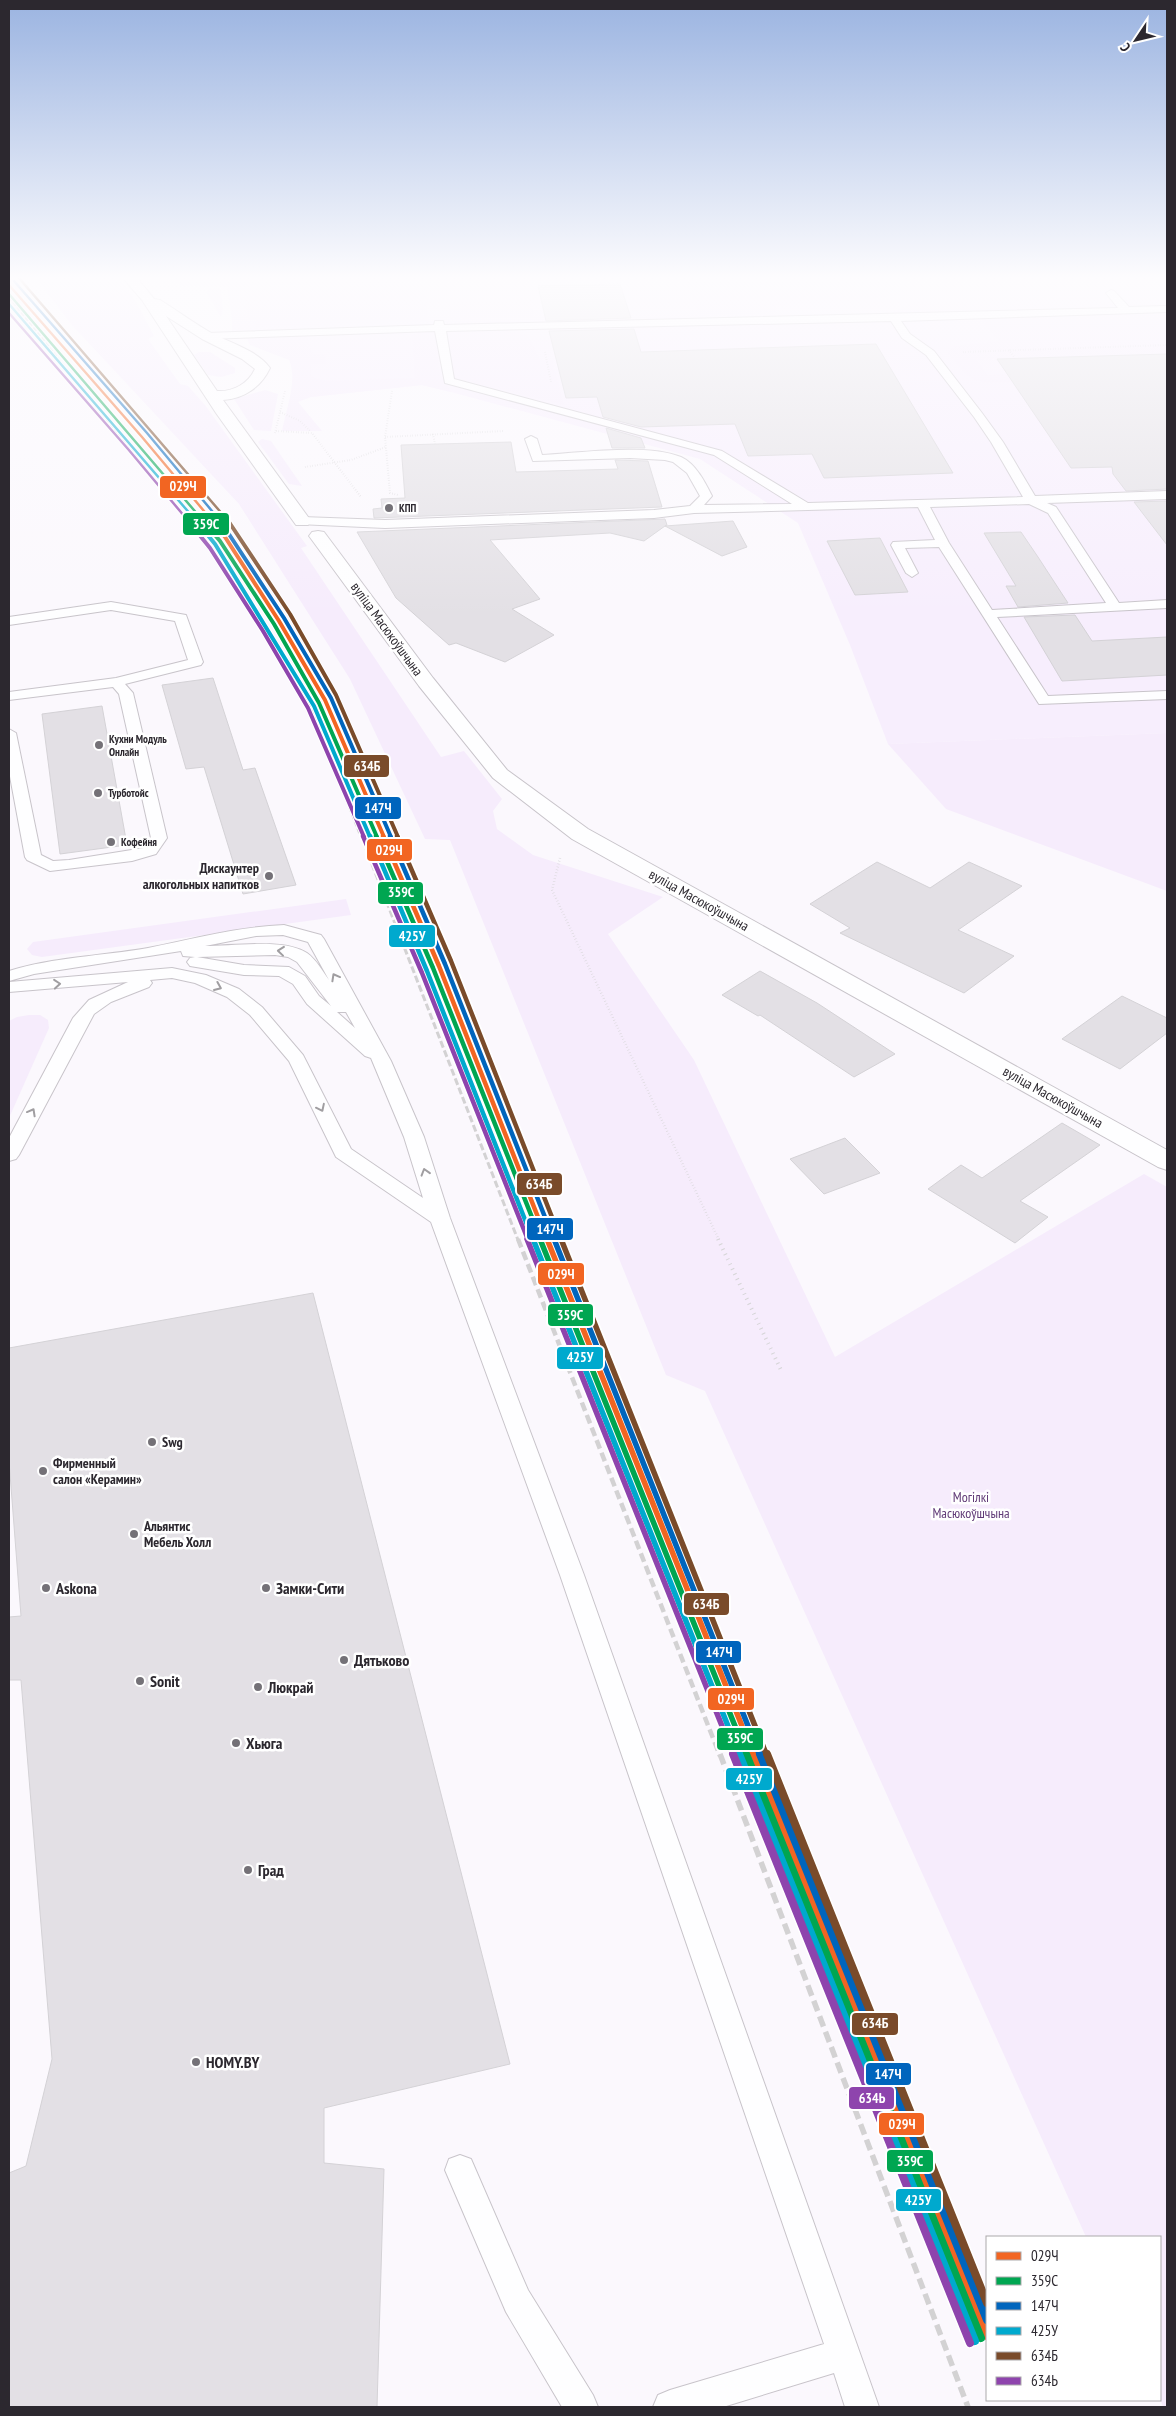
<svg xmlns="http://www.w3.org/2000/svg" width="1176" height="2416" font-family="'PT Sans Narrow',sans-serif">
<rect width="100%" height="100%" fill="#fbf8fd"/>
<polygon fill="#f7eefd" points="589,278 1167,278 1167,733 888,744 850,645 798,523 700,459 451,392 422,385 311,397 298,344 250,345 243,332 232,332 232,319 227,287"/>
<g fill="#f6ecfc">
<path d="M36,278H118C134,295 143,315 154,336L148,339L180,384L188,386L205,405L307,546L301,548L441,757L464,751L502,799L493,811L497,829L533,855L663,897L608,934L694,1060L835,1357L1144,1174L1167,1187V2407H1163L1160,2399V2237H1086L705,1391L666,1375L450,840L425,839L350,679L239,504L71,324Z"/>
<polygon points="179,278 596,278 227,287 181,286 173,279"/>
<polygon points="747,278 896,278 906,293 870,300 776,305 777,313 700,316 684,279"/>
<polygon points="425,285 428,321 256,327 256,319 247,319 244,288"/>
<path d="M218,288L221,290C221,299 225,310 221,317L206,292L209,289Z"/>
<polygon points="1097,297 1101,301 1110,301 1115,307 891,313 915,302"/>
<polygon points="1167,299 1167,305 1130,306 1125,300"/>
<polygon points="531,300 534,317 450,319 448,303"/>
<path d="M1167,313V353L977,360L987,375L1006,374L1012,382C971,383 972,383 947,352L954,346L998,341L981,318Z"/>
<path d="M504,330L528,335L540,360H552L564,405L451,377L443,337C462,328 484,330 504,330Z"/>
<path d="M425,331L436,334L439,372L451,392L422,385L311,397L298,402L322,431H282C286,410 298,379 289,360L250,345L248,339L307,335L312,354H325L326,364H311V377L326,381L415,378L412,335Z"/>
<polygon points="199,352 210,352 235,368 235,373 221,377 208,375 194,355"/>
<polygon points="265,390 278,394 271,431 254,430 234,399"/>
<polygon points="262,439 271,441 302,486 289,484 258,442"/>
<polygon points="1167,733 1167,891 946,809 888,744"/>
<polygon points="346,899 351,915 42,957 32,955 27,949 33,942"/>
<polygon points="29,1015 40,1015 48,1020 49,1028 9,1118 9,1021 17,1017"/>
</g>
<g fill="#e3e0e5" stroke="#d4d2d6">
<polygon points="620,284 631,318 546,321 538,286"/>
<polygon points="634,329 641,352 876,344 953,473 824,478 812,454 748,456 735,424 641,427 603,417 597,397 566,398 549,331"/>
<polygon points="1167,354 1167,489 1126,491 1113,474 1112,467 1071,468 997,359"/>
<polygon points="606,428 641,438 645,448 612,448"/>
<polygon points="511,442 516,472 618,469 615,460 648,461 662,507 374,518 373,509 382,508 381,499 405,498 401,445"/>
<polygon points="1167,501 1167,545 1134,502"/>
<polygon points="665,519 667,525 665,526 733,521 747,547 722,556 665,526 644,541 610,533 490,540 540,599 512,609 554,635 505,662 456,643 449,645 396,598 357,532"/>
<polygon points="1021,532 1038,557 1068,603 1018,607 1006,586 1016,586 984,533"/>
<polygon points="880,538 908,592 855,595 827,541"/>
<polygon points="1075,615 1092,641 1167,637 1167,675 1062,681 1024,617"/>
<polygon points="213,678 243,770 255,768 296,885 243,894 204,767 186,769 162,685"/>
<polygon points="102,706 127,845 60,854 42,714"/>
<polygon points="877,862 930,888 969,862 1022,886 958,930 1014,956 964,993 840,933 850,928 810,904"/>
<polygon points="760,971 817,1003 895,1054 854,1077 760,1015 758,1016 722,995"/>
<polygon points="1122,996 1167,1018 1167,1033 1120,1069 1062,1039"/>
<polygon points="1062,1123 1100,1145 1020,1201 1048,1217 1015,1243 928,1189 961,1165 982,1178"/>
<polygon points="845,1138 880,1173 824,1194 790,1159"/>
<polygon points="313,1293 510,2064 324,2108 324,2163 384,2169 377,2407 9,2407 9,2173 26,2166 52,2059 21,1680 9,1680 9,1617 21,1616 9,1461 9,1348"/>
</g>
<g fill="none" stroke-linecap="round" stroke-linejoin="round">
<g stroke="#c8c4ca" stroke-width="2">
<g id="lane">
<path d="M1111,290L1114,291L1129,307L1167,306V312L901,321L910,334L934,351L982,413L1003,442L1035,496L1167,491V499L1047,503L1056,507L1119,603L1167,600V608L997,617L1048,696L1167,691V699L1039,704L939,547L905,548L918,573L912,577L906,573L891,545L893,542L935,540L918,507L694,513L654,518L385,528L298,524L296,521L298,518L302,517L385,520L654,510L690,506L700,496L687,473L673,462L665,460L630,458L533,461L525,439L531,436L537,439L542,455C579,453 647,443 681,457C696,464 705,482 712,496L704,505L792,504L714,455L445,383L435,331L207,339L202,336L207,333L434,325L435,321H443L444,325L1118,308L1106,293ZM891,321L902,338L926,355L974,417L991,442L1023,497L808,503L722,451L454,379L446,331ZM1029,504L1048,513L1106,603L992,610L949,543L930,507Z"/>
<polygon points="111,602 186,615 203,662 201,665 125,684 133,693 167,838 156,854 132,861 50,871 27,860 25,857 9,771 9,729 16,733 41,855 53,861 69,860 144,848 151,838 119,694 113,687 9,700 9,692 116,678 188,660 175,621 111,610 9,625 9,617"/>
<path d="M284,925L321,935L324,939L391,1061L424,1137L450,1218L584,1575L879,2407H845L834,2373L723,2407H653L658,2395L670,2390L824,2344L560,1575L431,1222L336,1157L289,1061L250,1015L227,997L195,983L172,978L150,980L152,983L149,987L111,1002L94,1014L19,1155L16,1159L9,1161V1138L73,1018L89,1000L128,982L9,992V982L172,968L206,975L239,989L262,1007L303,1055L351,1149L423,1198L404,1137L371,1058L365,1056L307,1004L293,984L279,976L244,975L190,966L187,962L190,958L195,957L183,956L181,951L34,974L9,981V971C54,957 102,956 148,948C194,939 238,927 284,925ZM283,935L308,942L329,980C323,972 316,959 307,953C284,938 232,946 205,946L256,936ZM275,955L288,957L297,962L331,1006L319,996L305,976L289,967L244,965L197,957ZM337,1012H346L355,1028Z"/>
<polygon points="460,2155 471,2159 528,2290 593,2395 598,2407 562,2407 506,2312 445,2170 449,2159"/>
</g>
</g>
<g stroke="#c8c4ca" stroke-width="2">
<g id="street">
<path d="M123,278H137L154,299L160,300C178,311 195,324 213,334C231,343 258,351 270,368C261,387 244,399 223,400L311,521L308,525H296L216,413L142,300ZM166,316L202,339L242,359L255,369C248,384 233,392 217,391Z"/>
<polygon points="318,531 324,532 433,678 507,770 588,829 1167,1150 1167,1170 1158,1167 572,839 493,778 419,686 312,540 309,536 312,532"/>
</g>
</g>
<g stroke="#d6d5d7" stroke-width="2" stroke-dasharray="0.5 2" stroke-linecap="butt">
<polyline points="1009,350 1015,358"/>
<polyline points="545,352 551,382"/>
<polyline points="963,352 1167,345"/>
<polyline points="392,391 385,437 390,493 398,495"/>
<polyline points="280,412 300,421 311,432"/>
<polyline points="276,431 312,433 361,497"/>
<polyline points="275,433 285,391"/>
<polyline points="433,434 435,444"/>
<polyline points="385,437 504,431"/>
<polyline points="305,467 351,460 386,447"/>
</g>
<polyline stroke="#d6d5d7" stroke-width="2.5" stroke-dasharray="0.5 2.5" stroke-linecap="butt" points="560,858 552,890 719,1240"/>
<polyline stroke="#d6d5d7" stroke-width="4" stroke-dasharray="1 4.5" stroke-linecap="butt" points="718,1239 781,1370"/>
<use href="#lane" fill="#fefeff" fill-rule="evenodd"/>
<use href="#street" fill="#fefeff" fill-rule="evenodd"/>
<polyline stroke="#d3d2d3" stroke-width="2" stroke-dasharray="4.5 2" stroke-linecap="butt" points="9,297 189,523"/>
<polyline stroke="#d3d2d3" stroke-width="2.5" stroke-dasharray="5 2.5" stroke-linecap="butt" points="188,522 253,607 309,704 361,837"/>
<polyline stroke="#d3d2d3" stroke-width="3" stroke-dasharray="7 3" stroke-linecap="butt" points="361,836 518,1240"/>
<polyline stroke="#d3d2d3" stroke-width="4.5" stroke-dasharray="9 4.5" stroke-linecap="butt" points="518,1239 720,1756"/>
<polyline stroke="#d3d2d3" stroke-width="5.5" stroke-dasharray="11 5.5" stroke-linecap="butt" points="720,1754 968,2407"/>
<g stroke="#fff" stroke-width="4.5">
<polyline id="rail-1-far4" points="9,285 142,437 214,523"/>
</g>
<g stroke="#fff" stroke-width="6">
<polyline id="rail-1-far3" points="213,522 225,537 279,621 325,700 384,837"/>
</g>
<g stroke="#fff" stroke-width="8">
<polyline id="rail-1-far2" points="383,836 439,966 547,1240"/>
</g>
<g stroke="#fff" stroke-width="9">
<polyline id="rail-1-far1" points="547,1239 754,1756"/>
</g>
<g stroke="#fff" stroke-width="11">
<polyline id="rail-1" points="753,1754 987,2336"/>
</g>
<g stroke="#fff" stroke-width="4.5">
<polyline id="rail-2-far4" points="9,294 205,523"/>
</g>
<g stroke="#fff" stroke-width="6">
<polyline id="rail-2-far3" points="204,522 220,541 274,624 319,703 377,837"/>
</g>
<g stroke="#fff" stroke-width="8">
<polyline id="rail-2-far2" points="376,836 433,968 541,1240"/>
</g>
<g stroke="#fff" stroke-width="9">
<polyline id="rail-2-far1" points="540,1239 747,1756"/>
</g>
<g stroke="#fff" stroke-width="11">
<polyline id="rail-2" points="746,1754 981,2338"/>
</g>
<g stroke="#fff" stroke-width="4.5">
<polyline id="rail-3-far4" points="14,281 147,433 222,523"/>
</g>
<g stroke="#fff" stroke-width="6">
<polyline id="rail-3-far3" points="221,522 284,618 331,698 391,837"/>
</g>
<g stroke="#fff" stroke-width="8">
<polyline id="rail-3-far2" points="390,836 445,964 554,1240"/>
</g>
<g stroke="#fff" stroke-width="9">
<polyline id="rail-3-far1" points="554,1239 760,1756"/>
</g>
<g stroke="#fff" stroke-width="11">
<polyline id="rail-3" points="760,1754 987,2320"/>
</g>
<g stroke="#fff" stroke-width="4.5">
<polyline id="rail-4-far4" points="9,304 198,523"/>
</g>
<g stroke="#fff" stroke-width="6">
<polyline id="rail-4-far3" points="197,522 215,544 314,706 370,837"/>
</g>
<g stroke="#fff" stroke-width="8">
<polyline id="rail-4-far2" points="370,836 427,971 533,1240"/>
</g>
<g stroke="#fff" stroke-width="9">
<polyline id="rail-4-far1" points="533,1239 740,1756"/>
</g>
<g stroke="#fff" stroke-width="11">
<polyline id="rail-4" points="739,1754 975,2341"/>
</g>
<g stroke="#fff" stroke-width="4.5">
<polyline id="rail-5-far4" points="19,278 230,523"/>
</g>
<g stroke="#fff" stroke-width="6">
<polyline id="rail-5-far3" points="229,522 290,614 336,695 398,837"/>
</g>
<g stroke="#fff" stroke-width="8">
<polyline id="rail-5-far2" points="397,836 451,961 561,1240"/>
</g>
<g stroke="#fff" stroke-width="9">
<polyline id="rail-5-far1" points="561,1239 767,1756"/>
</g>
<g stroke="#fff" stroke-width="11">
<polyline id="rail-5" points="767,1754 987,2303"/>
</g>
<g stroke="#fff" stroke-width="4.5">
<polyline id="rail-6-far4" points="9,313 128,449 190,523"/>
</g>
<g stroke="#fff" stroke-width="6">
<polyline id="rail-6-far3" points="189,522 210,548 263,631 308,708 364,837"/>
</g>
<g stroke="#fff" stroke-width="8">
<polyline id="rail-6-far2" points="363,836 422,973 528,1240"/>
</g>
<g stroke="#fff" stroke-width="9">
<polyline id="rail-6-far1" points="527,1239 734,1756"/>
</g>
<g stroke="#fff" stroke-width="11">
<polyline id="rail-6" points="733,1754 970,2343"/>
</g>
<use href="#rail-1-far4" stroke="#f26522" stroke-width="2.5"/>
<use href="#rail-1-far3" stroke="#f26522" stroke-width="4"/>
<use href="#rail-1-far2" stroke="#f26522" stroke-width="4.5"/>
<use href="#rail-1-far1" stroke="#f26522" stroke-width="5.5"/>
<use href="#rail-1" stroke="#f26522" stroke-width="8"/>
<use href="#rail-2-far4" stroke="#00a651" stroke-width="2.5"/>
<use href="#rail-2-far3" stroke="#00a651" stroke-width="4"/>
<use href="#rail-2-far2" stroke="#00a651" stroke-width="4.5"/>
<use href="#rail-2-far1" stroke="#00a651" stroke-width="5.5"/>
<use href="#rail-2" stroke="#00a651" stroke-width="8"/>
<use href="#rail-3-far4" stroke="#0065bd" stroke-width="2.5"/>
<use href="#rail-3-far3" stroke="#0065bd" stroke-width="4"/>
<use href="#rail-3-far2" stroke="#0065bd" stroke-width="4.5"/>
<use href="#rail-3-far1" stroke="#0065bd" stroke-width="5.5"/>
<use href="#rail-3" stroke="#0065bd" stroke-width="8"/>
<use href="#rail-4-far4" stroke="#00a9ce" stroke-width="2.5"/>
<use href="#rail-4-far3" stroke="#00a9ce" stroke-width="4"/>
<use href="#rail-4-far2" stroke="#00a9ce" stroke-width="4.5"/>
<use href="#rail-4-far1" stroke="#00a9ce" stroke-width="5.5"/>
<use href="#rail-4" stroke="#00a9ce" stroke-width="8"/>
<use href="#rail-5-far4" stroke="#7a4b2a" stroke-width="2.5"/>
<use href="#rail-5-far3" stroke="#7a4b2a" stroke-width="4"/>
<use href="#rail-5-far2" stroke="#7a4b2a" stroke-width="4.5"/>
<use href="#rail-5-far1" stroke="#7a4b2a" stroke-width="5.5"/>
<use href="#rail-5" stroke="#7a4b2a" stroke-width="8"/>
<use href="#rail-6-far4" stroke="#8e44ad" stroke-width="2.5"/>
<use href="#rail-6-far3" stroke="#8e44ad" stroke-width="4"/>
<use href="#rail-6-far2" stroke="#8e44ad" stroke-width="4.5"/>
<use href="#rail-6-far1" stroke="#8e44ad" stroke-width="5.5"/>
<use href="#rail-6" stroke="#8e44ad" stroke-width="8"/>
</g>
<defs><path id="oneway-chevron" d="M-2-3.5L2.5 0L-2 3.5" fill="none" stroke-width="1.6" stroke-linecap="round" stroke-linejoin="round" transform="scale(1.25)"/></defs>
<g stroke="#a09ea1">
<use href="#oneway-chevron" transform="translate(281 951) rotate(-174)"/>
<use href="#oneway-chevron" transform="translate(335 977) rotate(-119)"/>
<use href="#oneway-chevron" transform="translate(57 984) rotate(-5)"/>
<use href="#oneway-chevron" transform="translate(218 987) rotate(23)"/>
<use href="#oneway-chevron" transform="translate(321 1108) rotate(64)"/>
<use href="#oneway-chevron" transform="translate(32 1112) rotate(-61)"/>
<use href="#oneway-chevron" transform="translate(425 1172) rotate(-107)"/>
</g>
<linearGradient id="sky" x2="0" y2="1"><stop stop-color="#9bb4e1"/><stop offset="0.45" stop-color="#fdfcfe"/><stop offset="1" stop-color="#fdfcfe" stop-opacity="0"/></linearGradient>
<rect width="1176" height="616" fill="url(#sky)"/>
<g fill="#747177" stroke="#fff" stroke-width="2">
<circle cx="389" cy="508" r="5"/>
<circle cx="99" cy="745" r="5"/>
<circle cx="98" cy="793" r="5"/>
<circle cx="111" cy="842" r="5"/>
<circle cx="269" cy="876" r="5"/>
<circle cx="152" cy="1442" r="5"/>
<circle cx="43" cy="1471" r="5"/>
<circle cx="134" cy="1534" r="5"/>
<circle cx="46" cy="1588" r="5"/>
<circle cx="266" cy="1588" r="5"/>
<circle cx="344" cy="1660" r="5"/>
<circle cx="140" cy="1681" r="5"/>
<circle cx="258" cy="1687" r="5"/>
<circle cx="236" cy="1743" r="5"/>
<circle cx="248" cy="1870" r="5"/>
<circle cx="196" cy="2062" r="5"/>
</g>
<g text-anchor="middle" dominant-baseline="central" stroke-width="5" stroke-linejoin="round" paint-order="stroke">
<g font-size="11" font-weight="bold" fill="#2c282f" stroke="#fff" text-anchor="start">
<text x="399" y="508">КПП</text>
<text x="109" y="739">Кухни Модуль<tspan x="109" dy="13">Онлайн</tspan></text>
<text x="108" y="793">Турботойс</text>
<text x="121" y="842">Кофейня</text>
</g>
<g font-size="14" fill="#2c282f" stroke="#fff">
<text transform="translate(387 629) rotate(54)">вуліца Масюкоўшчына</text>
<text transform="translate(699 900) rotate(29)">вуліца Масюкоўшчына</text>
<text transform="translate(1053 1097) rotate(29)">вуліца Масюкоўшчына</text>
</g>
<g font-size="14" font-weight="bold" fill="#2c282f" stroke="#fff" text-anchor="start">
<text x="259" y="868" text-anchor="end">Дискаунтер<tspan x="259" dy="16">алкогольных напитков</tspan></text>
<text x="162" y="1442">Swg</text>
<text x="53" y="1463">Фирменный<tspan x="53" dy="16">салон «Керамин»</tspan></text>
<text x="144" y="1526">Альянтис<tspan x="144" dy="16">Мебель Холл</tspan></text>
</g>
<g font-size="14" fill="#613b77" stroke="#fff">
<text x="971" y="1497">Могілкі<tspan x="971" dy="16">Масюкоўшчына</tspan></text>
</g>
<g font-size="16" font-weight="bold" fill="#2c282f" stroke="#fff" text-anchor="start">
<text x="56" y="1588">Askona</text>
<text x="276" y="1588">Замки-Сити</text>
<text x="354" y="1660">Дятьково</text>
<text x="150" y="1681">Sonit</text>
<text x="268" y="1687">Люкрай</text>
<text x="246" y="1743">Хьюга</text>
<text x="258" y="1870">Град</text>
<text x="206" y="2062">HOMY.BY</text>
</g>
</g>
<g stroke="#fff" stroke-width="2">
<rect x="159" y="475" width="48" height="24" rx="5" fill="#f26522"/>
<rect x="182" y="512" width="48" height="24" rx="5" fill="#00a651"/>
<rect x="343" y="754" width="47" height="24" rx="5" fill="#7a4b2a"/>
<rect x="354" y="796" width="48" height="24" rx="5" fill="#0065bd"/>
<rect x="366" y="838" width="47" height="24" rx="5" fill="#f26522"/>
<rect x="377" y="881" width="47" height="24" rx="5" fill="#00a651"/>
<rect x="388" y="924" width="48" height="24" rx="5" fill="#00a9ce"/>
<rect x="516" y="1172" width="47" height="24" rx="5" fill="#7a4b2a"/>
<rect x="526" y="1217" width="48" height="24" rx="5" fill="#0065bd"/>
<rect x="537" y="1262" width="48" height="24" rx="5" fill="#f26522"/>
<rect x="547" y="1303" width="47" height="24" rx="5" fill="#00a651"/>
<rect x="556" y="1346" width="48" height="24" rx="5" fill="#00a9ce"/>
<rect x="683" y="1592" width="47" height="24" rx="5" fill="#7a4b2a"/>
<rect x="695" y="1640" width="47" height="24" rx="5" fill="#0065bd"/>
<rect x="707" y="1687" width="48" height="24" rx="5" fill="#f26522"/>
<rect x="716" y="1727" width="48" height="24" rx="5" fill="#00a651"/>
<rect x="725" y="1767" width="48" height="24" rx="5" fill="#00a9ce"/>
<rect x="851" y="2012" width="48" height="24" rx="5" fill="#7a4b2a"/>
<rect x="865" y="2062" width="47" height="24" rx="5" fill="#0065bd"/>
<rect x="848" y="2086" width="47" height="24" rx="5" fill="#8e44ad"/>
<rect x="878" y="2112" width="47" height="24" rx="5" fill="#f26522"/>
<rect x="886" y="2149" width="48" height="24" rx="5" fill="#00a651"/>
<rect x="895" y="2188" width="47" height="24" rx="5" fill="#00a9ce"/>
</g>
<g font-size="14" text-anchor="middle" font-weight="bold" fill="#fff">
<text x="183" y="491">029Ч</text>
<text x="206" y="529">359С</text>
<text x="367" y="771">634Б</text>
<text x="378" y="813">147Ч</text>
<text x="389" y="855">029Ч</text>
<text x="401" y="897">359С</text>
<text x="412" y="941">425У</text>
<text x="539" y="1189">634Б</text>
<text x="550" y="1234">147Ч</text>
<text x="561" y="1279">029Ч</text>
<text x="570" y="1320">359С</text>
<text x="580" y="1362">425У</text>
<text x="706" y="1609">634Б</text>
<text x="719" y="1657">147Ч</text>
<text x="731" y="1704">029Ч</text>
<text x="740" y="1743">359С</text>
<text x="749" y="1784">425У</text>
<text x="875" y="2028">634Б</text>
<text x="888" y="2079">147Ч</text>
<text x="872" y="2103">634Ь</text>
<text x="902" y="2129">029Ч</text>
<text x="910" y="2166">359С</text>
<text x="918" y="2205">425У</text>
</g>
<rect width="1176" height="2416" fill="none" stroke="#2c282f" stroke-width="20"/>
<rect x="986" y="2236" width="175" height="165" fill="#ffffff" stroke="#aba9ac"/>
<rect x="996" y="2252" width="25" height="8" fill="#f26522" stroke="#aba9ac"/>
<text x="1031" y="2261" font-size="15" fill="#2c282f">029Ч</text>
<rect x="996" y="2277" width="25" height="8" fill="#00a651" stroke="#aba9ac"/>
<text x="1031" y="2286" font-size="15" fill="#2c282f">359С</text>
<rect x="996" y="2302" width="25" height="8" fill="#0065bd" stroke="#aba9ac"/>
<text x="1031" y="2311" font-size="15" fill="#2c282f">147Ч</text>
<rect x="996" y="2327" width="25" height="8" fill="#00a9ce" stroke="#aba9ac"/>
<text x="1031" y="2336" font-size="15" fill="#2c282f">425У</text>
<rect x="996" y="2352" width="25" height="8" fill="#7a4b2a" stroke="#aba9ac"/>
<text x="1031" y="2361" font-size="15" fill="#2c282f">634Б</text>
<rect x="996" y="2377" width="25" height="8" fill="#8e44ad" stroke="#aba9ac"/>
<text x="1031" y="2386" font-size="15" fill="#2c282f">634Ь</text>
<g transform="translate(1136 40) rotate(235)" stroke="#ffffff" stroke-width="4" paint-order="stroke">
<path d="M0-4L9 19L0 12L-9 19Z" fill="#2c282f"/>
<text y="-8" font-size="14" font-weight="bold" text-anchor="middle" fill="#2c282f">С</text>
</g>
</svg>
